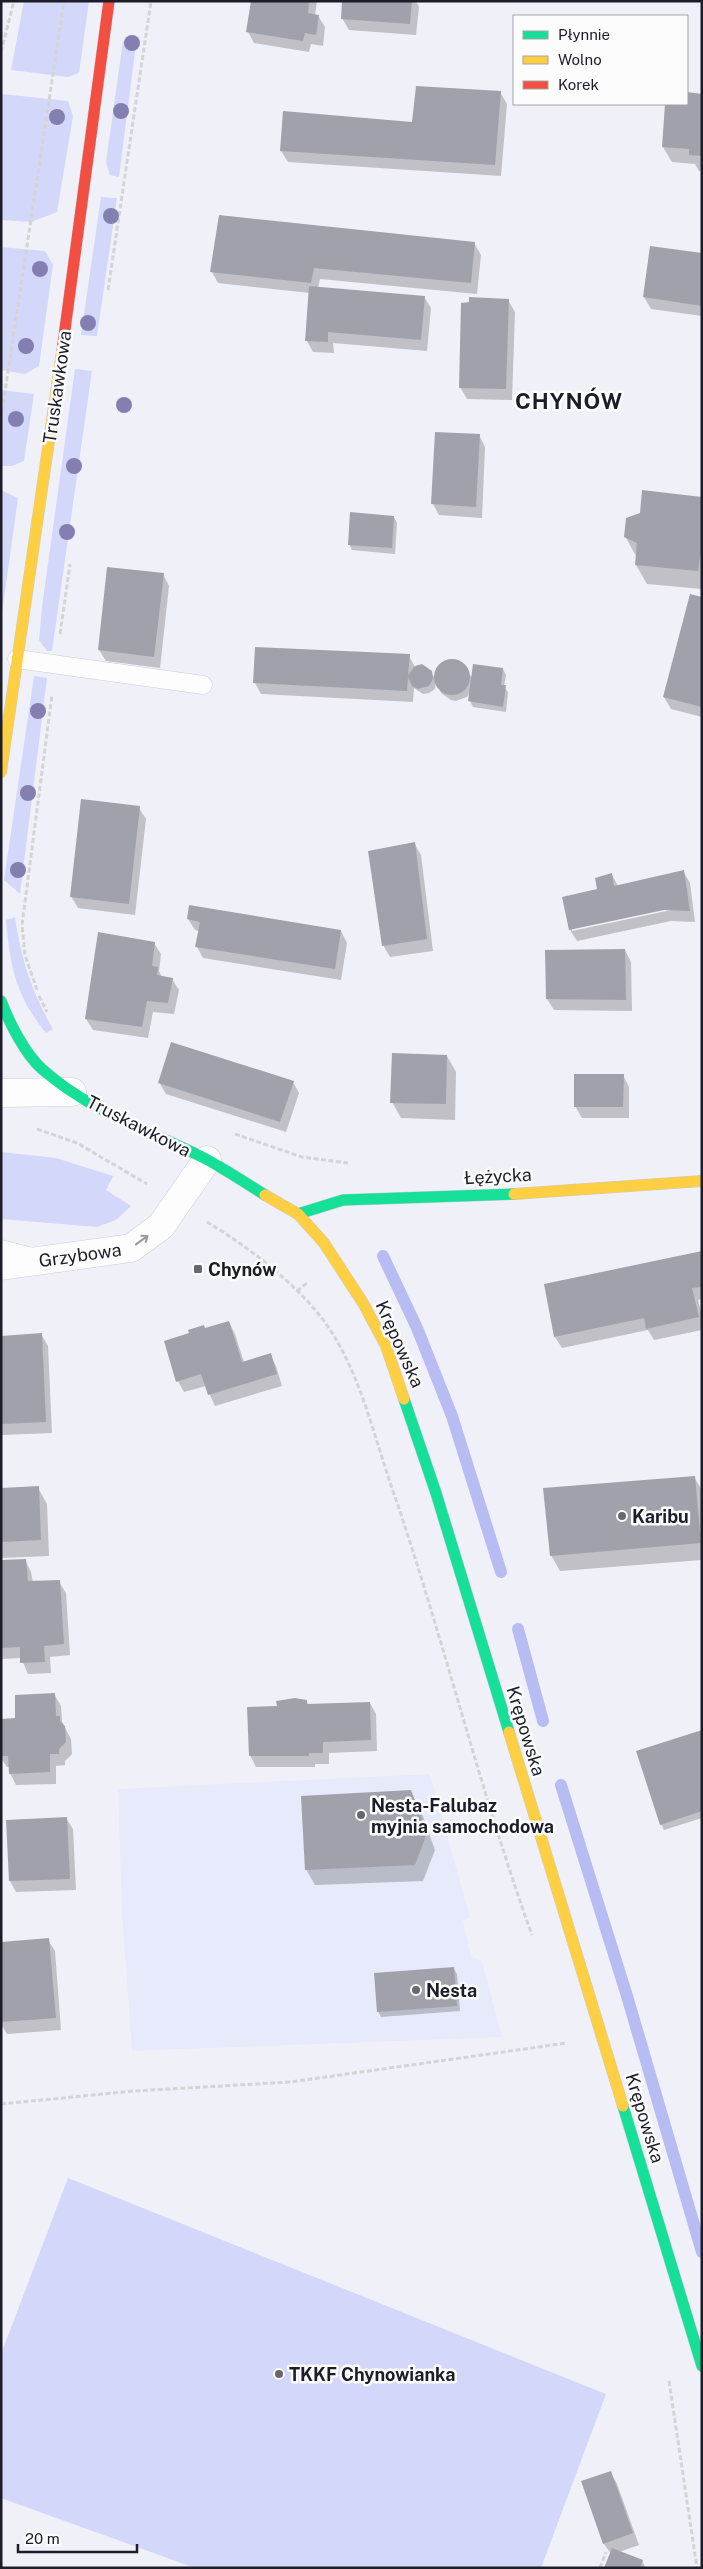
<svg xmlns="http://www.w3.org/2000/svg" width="703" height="2569" font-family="'Public Sans',sans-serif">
<rect width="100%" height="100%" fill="#f0f1f8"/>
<polygon fill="#e7eafa" points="430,1774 470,1917 463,1921 471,1956 482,1961 502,2037 132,2051 122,1912 118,1789"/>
<g fill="#d3d7f9">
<polygon points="24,1 89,1 79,73 68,77 11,70"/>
<polygon points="137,36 119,177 110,175 106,162 123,41"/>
<polygon points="2,94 68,101 73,116 57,212 31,222 1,220"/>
<polygon points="101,197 117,198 97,336 81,335"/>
<polygon points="1,247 45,251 53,265 39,366 25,374 1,370"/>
<polygon points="75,369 92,371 52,651 47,651 39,640 42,607"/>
<polygon points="1,390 34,394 24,461 12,466 1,466"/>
<polygon points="1,490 18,498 1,620"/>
<polygon points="34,676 47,678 20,894 4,880"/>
<path d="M15,917C21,959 32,993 53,1029L46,1033C16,996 10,967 6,920Z"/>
<polygon points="1,1152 56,1158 113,1176 106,1190 131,1206 116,1220 97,1227 1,1219"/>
<polygon points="68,2178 606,2394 541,2568 195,2568 1,2498 1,2354"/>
</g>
<g fill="#0003" fill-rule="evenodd">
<polygon points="253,1 317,1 315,15 318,16 325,27 323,46 311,44 309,52 254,43 248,32"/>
<polygon points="343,1 416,1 419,7 416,35 349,30 342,18"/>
<polygon points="507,1 533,1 533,2"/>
<polygon points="500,92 507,104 501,176 288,162 281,151 413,123"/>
<polygon points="687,94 702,95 702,171 699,171 695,164 672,162 663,147 667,104 687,104"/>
<polygon points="474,243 481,255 477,294 320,279 318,288 424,297 431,308 427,351 333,343 334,353 313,352 307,341 310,293 218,283 212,272"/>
<polygon points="651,248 702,255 702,316 651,309 644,297"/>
<polygon points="508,300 515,312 512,400 467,399 460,387"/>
<polygon points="479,435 485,447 482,518 439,515 433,504"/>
<polygon points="702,498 702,589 647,584 636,565 636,556 625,536"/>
<polygon points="394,517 397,523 395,554 352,550 349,544"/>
<polygon points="163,574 169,586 160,668 106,661 99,650"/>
<polygon points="702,598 702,717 671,709 664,697"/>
<polygon points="409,656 415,667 431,672 434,677 440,665 449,660 460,662 473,679 503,669 506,675 504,687 508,692 506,712 473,707 470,701 471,689 467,697 456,701 451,700 441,693 436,679 435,689 429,693 423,694 414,688 413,702 261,694 255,683"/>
<polygon points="139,808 146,819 135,915 78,908 71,896"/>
<polygon points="414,843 421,855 433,951 390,957 383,945"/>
<path d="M683,871L690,883L695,922L671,921L577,941L570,930L563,898L599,890L612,875L618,886ZM670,907L671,910L572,931V928Z"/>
<polygon points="188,919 341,931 347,943 341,980 203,958 197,947 199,931 195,930"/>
<polygon points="154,943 161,954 159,971 162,977 172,979 179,990 174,1014 153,1012 148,1038 93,1030 86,1019"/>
<polygon points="625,950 631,962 632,1011 554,1010 547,999"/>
<polygon points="447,1056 456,1072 455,1120 401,1118 392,1102"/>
<polygon points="623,1075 629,1087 629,1118 582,1118 575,1106"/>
<polygon points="159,1082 293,1082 299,1093 286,1132 166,1094"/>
<polygon points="702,1253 702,1299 698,1300 702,1316 702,1330 654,1340 648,1330 562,1348 555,1337"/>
<polygon points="229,1322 235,1334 244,1362 270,1355 276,1366 282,1386 215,1406 206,1386 184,1392 178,1381 191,1334"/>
<polygon points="41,1334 48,1346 52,1433 1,1435 1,1337"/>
<polygon points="694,1477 702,1490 702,1560 560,1571 551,1555"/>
<polygon points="38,1488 47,1504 49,1556 2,1558 1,1489"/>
<polygon points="25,1560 31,1572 33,1583 59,1582 66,1593 70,1655 50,1657 51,1673 28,1674 21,1658 1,1659 1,1562"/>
<polygon points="54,1694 61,1706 62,1722 71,1739 72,1754 65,1761 65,1765 56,1766 56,1784 16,1785 10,1773 10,1767 7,1767 1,1758 1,1720 17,1719"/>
<polygon points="306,1701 309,1705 370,1703 376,1714 377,1751 329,1753 329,1764 315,1764 315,1767 256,1767 250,1755 278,1707"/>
<polygon points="702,1731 702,1818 664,1830 661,1824"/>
<polygon points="410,1792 420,1808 435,1850 423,1881 315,1885 306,1869"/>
<polygon points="66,1818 73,1829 76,1890 16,1892 10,1881"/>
<polygon points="48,1940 55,1951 61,2030 7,2034 1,2024 1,1943"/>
<polygon points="454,1969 457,1974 460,2011 381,2017 378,2011"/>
<polygon points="611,2473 617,2484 639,2545 619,2552 642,2561 646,2568 606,2568 611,2554 604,2544 583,2482"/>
</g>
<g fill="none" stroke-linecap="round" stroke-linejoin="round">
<g stroke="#b7bcf3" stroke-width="12">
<polyline points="383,1256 417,1328 452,1416 501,1572"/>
<polyline points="518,1629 543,1721"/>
<polyline points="561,1785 627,1996 702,2252"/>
</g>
</g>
<g fill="#a0a1aa">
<polygon points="251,1 309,1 308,13 319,15 316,35 305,33 303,41 246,32"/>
<polygon points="342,1 412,1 410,24 341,19"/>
<polygon points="416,86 501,91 495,165 280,151 283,111 412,122"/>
<polygon points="687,92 702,94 702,156 689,155 689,149 662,147 665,104 687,104"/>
<polygon points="219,215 475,242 471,283 314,268 311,283 210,272"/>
<polygon points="650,246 702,253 702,306 643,297"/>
<polygon points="309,286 425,296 421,340 328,332 328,342 305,341"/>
<polygon points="469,297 509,299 506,389 459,388 461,303 469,302"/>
<polygon points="435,432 480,434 476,507 431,504"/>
<polygon points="642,490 702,497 702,545 698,571 635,565 637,543 624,537 626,518 640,513"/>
<polygon points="350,512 394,516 392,548 348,545"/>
<polygon points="107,567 164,573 154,657 98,650"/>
<polygon points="690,594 702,597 702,707 663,697"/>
<polygon points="255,647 410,654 408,675 415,666 422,664 432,671 433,679 429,686 418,689 412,686 408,677 407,691 253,683"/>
<circle cx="452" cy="677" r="18"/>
<polygon points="473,664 503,668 501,685 506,685 503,707 468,701"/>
<polygon points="81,799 140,806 129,904 70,897"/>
<polygon points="415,842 427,939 382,946 368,851"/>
<polygon points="684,870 690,911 664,910 569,930 562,897 597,889 595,878 612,873 614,886"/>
<polygon points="189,905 341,930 335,969 195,947 200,922 187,919"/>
<polygon points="98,932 155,942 152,966 158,967 157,975 173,978 168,1003 147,1001 142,1027 85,1019"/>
<polygon points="625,949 626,1000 546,999 545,950"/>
<polygon points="171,1042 294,1081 280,1122 158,1083"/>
<polygon points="392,1053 447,1055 446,1104 390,1103"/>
<polygon points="574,1074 624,1074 623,1107 574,1107"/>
<polygon points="702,1251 702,1287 692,1288 699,1317 646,1329 644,1318 554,1337 544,1284"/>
<polygon points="229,1321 242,1362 271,1353 277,1374 208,1395 201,1374 176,1382 164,1341 189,1333 188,1330 204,1325 205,1328"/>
<polygon points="42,1333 46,1422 1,1424 1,1336"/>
<polygon points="695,1476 701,1543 550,1556 543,1488"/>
<polygon points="39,1486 41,1540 1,1542 1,1488"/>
<polygon points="26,1559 28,1581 60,1580 64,1644 44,1646 45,1662 20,1663 20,1647 1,1648 1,1560"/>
<polygon points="55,1693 56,1716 60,1716 60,1721 65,1726 66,1742 59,1749 59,1754 50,1754 50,1772 9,1774 8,1756 1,1756 1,1719 15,1718 15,1695"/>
<polygon points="295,1698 307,1700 307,1704 370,1702 371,1740 323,1742 323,1753 309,1753 309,1756 249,1756 247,1707 277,1706 276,1701"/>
<polygon points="702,1730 702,1811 660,1825 636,1751"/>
<polygon points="411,1790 427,1833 415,1865 305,1870 301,1796"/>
<polygon points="67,1817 70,1879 9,1881 6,1820"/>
<polygon points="49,1938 56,2018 1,2022 1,1942"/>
<polygon points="454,1967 457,2006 377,2012 374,1973"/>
<polygon points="611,2471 633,2533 603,2544 581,2481"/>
<polygon points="612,2548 643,2560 640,2568 604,2568"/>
</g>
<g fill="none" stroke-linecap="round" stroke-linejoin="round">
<g stroke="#cbccd5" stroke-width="19">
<g id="lane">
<polyline points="17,659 203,685"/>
<polyline points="1,1249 32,1257"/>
</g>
</g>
<g stroke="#cbccd5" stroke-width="29">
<g id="street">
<polyline points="1,1093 72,1092"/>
<polyline points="1,1266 131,1248 161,1226 207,1160"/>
</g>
</g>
<g stroke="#cbccd5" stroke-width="12">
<g id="fast">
<path d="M1,1001C9,1022 25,1054 42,1069C89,1111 151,1131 206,1159C226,1170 246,1183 265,1195"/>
<polyline points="298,1214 343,1200 514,1194"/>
<polyline points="404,1399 436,1493 509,1732"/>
<polyline points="623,2106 702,2366"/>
</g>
</g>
<g stroke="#cbccd5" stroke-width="12">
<g id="slow">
<polyline points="1,772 63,344"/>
<polyline points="514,1194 702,1181"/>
<polyline points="265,1195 298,1214 324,1243 363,1303 386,1346 404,1399"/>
<polyline points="509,1732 623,2106"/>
</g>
</g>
<g stroke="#cbccd5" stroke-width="12">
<polyline id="jam" points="63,344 109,1"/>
</g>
<g stroke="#d4d4d7" stroke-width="3" stroke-dasharray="5 2.5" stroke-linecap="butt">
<polyline points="1,52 14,1"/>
<polyline points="108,290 151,1"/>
<polyline points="1,418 64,1"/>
<polyline points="60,634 70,564"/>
<polyline points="37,990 25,955 22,925 52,695"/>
<polyline points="39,996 47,1012"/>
<polyline points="37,1129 77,1143 147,1184"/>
<polyline points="235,1134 302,1157 348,1163"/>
<path d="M207,1222C252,1249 311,1294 337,1341C363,1386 375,1439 392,1488C443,1636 479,1788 532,1935"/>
<polyline points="297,1291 308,1282"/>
<polyline points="1,2104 134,2091 290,2082 567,2043"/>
<polyline points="669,2381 697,2568"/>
<polyline points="600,2568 606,2552"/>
</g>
<use href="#lane" stroke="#fdfdfe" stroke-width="18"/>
<use href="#street" stroke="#fdfdfe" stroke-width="28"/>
<use href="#fast" stroke="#16e098" stroke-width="11"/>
<use href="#slow" stroke="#ffcf43" stroke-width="11"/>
<use href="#jam" stroke="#f24e42" stroke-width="11"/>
</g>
<g fill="#837fb0">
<circle cx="132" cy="43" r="8"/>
<circle cx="121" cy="111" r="8"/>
<circle cx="57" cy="117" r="8"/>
<circle cx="111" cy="216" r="8"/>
<circle cx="40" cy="269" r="8"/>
<circle cx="88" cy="323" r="8"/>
<circle cx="26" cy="346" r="8"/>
<circle cx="124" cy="405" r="8"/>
<circle cx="16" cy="419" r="8"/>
<circle cx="74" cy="466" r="8"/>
<circle cx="67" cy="532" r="8"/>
<circle cx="38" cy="711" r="8"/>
<circle cx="28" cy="793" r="8"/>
<circle cx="18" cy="870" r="8"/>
</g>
<defs><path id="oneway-shaft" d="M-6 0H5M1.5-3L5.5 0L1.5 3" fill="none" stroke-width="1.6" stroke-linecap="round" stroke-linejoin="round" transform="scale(1.25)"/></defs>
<use stroke="#98989e" href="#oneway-shaft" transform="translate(142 1240) rotate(-36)"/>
<g fill="#666771" stroke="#fcfcfc" stroke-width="2">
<rect x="193" y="1264" width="10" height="10" rx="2.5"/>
<circle cx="622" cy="1516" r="5"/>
<circle cx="361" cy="1815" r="5"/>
<circle cx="416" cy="1990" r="5"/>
<circle cx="279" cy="2374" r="5"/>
</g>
<g text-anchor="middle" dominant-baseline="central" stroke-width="5" stroke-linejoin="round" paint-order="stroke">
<g font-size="18" fill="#1c1d29" stroke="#fcfcfc">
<text transform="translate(57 387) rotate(-82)">Truskawkowa</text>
<text transform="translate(139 1126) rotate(27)">Truskawkowa</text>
<text transform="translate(498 1176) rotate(-3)">Łężycka</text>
<text transform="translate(80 1255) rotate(-8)">Grzybowa</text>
<text transform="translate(400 1344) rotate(66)">Krępowska</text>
<text transform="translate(526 1731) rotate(73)">Krępowska</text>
<text transform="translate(645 2118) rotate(73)">Krępowska</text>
</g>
<g font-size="18" font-weight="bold" fill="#1c1d29" stroke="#fcfcfc" text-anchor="start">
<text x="208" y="1269">Chynów</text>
<text x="632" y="1516">Karibu</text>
<text x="371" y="1805">Nesta-Falubaz<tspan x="371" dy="21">myjnia samochodowa</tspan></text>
<text x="426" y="1990">Nesta</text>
<text x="289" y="2374">TKKF Chynowianka</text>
</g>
<g font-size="22" font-weight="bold" letter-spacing="1" fill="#1c1d29" stroke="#fcfcfc">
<text x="569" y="401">CHYNÓW</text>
</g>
</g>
<rect width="703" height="2569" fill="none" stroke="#1c1d29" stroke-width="5"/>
<rect x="513" y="15" width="175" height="90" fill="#fcfcfc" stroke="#a2a3a8"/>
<rect x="523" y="31" width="25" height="8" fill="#16e098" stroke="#a2a3a8"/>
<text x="558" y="40" font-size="15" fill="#1c1d29">Płynnie</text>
<rect x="523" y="56" width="25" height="8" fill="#ffcf43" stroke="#a2a3a8"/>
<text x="558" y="65" font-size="15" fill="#1c1d29">Wolno</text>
<rect x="523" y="81" width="25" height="8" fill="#f24e42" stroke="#a2a3a8"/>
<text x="558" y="90" font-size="15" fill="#1c1d29">Korek</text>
<path d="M18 2544v8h119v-8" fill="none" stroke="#1c1d29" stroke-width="2.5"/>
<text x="25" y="2544" font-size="15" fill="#1c1d29" stroke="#fcfcfc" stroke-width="4" paint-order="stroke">20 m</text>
</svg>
